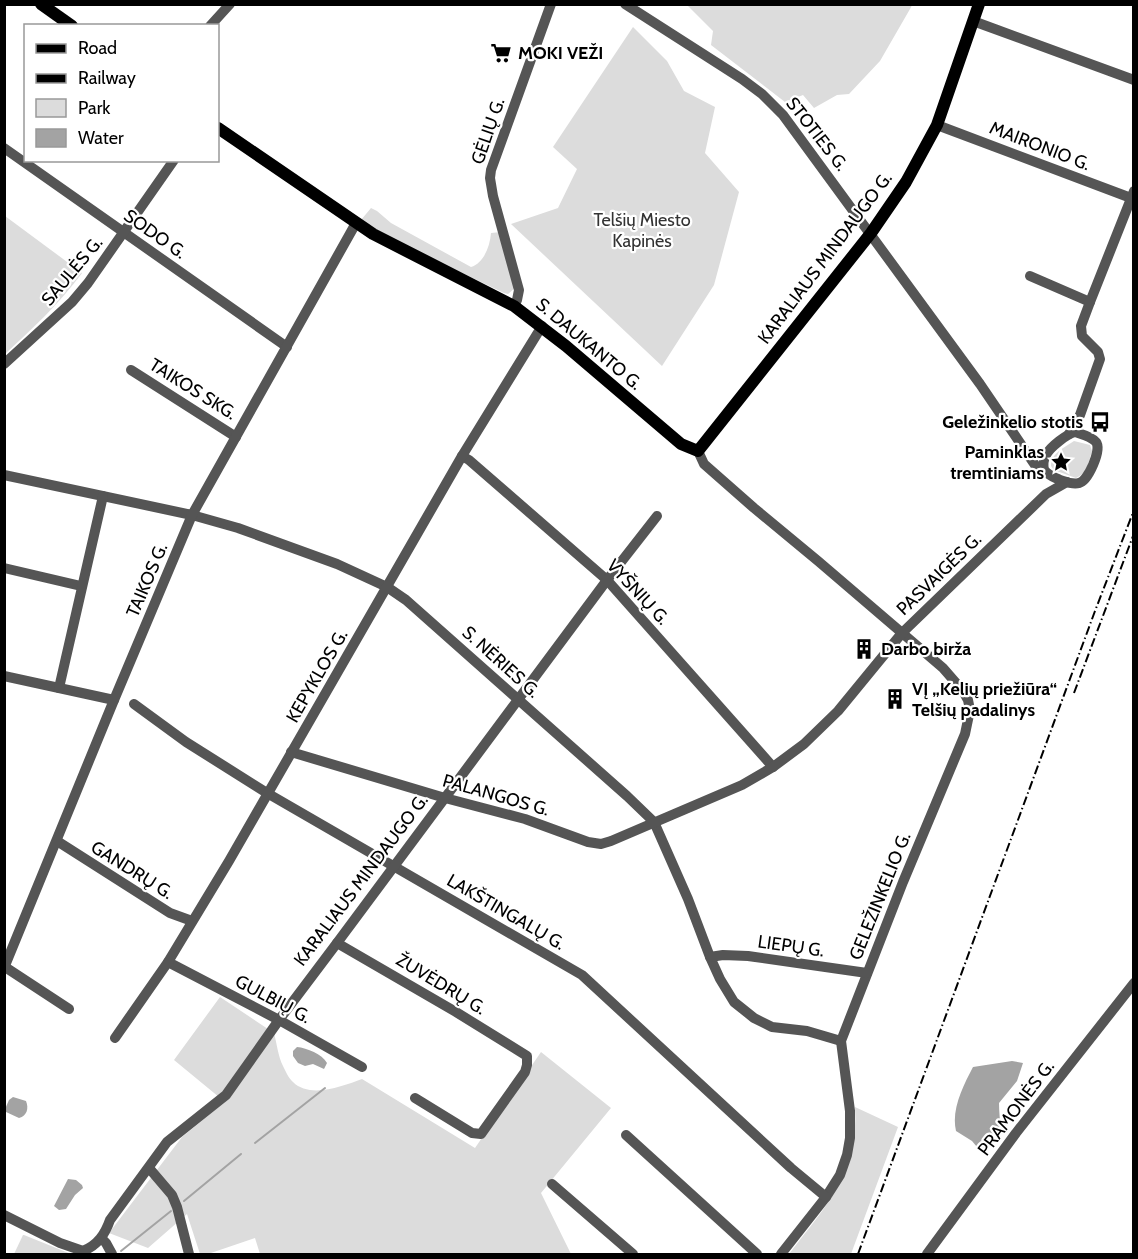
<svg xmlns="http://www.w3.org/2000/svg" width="1138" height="1259" font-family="Cabin,sans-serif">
<rect width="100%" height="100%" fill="#fff"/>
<g fill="#dcdcdc">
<polygon points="687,5 912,5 910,9 880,61 849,94 837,95 814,108 803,95 785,102 711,45 713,31"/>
<polygon points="633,27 667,61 684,91 715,107 705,153 739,192 714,285 662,366 511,224 558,208 577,169 553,147"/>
<path d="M371,208L377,211L391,223L471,267C484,263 490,246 491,233L501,232L515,288L508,294L504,293L399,243L361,220Z"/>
<path d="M5,216L82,273C60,303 32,329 5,354Z"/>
<path d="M1074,441L1090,445L1092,451C1089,461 1087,474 1076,478L1054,470L1051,466C1051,453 1064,448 1074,441Z"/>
<path d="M220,997L274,1033C277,1044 278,1056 283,1066C285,1070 289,1079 293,1082C310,1099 343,1086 362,1079L475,1148L541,1052L611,1108L541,1193L571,1254H260L255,1238L208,1254H200L187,1214L148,1248L109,1233L182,1137L225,1102L174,1060Z"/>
<path d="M855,1107L898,1127L851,1254H789C826,1206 859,1173 855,1107Z"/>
<polygon points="23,1235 24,1235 71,1254 14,1254"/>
</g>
<g fill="#a3a3a3">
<path d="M297,1047C307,1048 322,1054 327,1063L324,1069L313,1064L305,1066L298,1063L293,1056V1051Z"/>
<path d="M1012,1061L1023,1063L1017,1081L999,1103C999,1126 1006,1134 985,1150L977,1147L972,1141L956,1131C951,1110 963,1086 973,1067Z"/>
<path d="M13,1097L26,1101C29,1108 27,1116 19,1118L6,1112L5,1109L9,1100Z"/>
<polygon points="68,1179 76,1180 82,1185 83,1188 75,1195 66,1209 59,1210 54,1206"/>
</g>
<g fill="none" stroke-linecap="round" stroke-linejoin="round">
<g stroke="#a3a3a3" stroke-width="2">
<polyline points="255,1143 325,1088"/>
<polyline points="184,1201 241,1154"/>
<polyline points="121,1251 171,1211"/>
</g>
<g stroke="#555" stroke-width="10">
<polyline points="625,4 742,79 762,94 783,115 980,384 1035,465 1044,470"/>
<polyline points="973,21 1134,80"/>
<polyline points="210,26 230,4"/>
<polyline points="937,125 1131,198"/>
<polyline points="4,148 287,347"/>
<polyline points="1030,276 1090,302"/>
<polyline points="514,306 517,300 519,290 493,196 490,178 491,170 551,4"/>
<polyline points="4,364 72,302 88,283 174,160"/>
<polyline points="131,370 236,437"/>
<path d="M1075,432C1081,434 1092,437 1096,442C1102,450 1088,481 1079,483C1073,485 1066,482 1060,480C1054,477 1049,476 1044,470C1043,465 1043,460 1046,455C1050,447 1067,434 1075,432Z"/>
<polyline points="1069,434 1080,415 1100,359 1098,352 1082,336 1081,326 1090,302 1134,191"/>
<polyline points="698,451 704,464 754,508 818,561 943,668 963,691 968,700 970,710 965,734 903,882 841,1041 850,1111 850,1138 847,1155 840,1175 826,1197 781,1254"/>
<polyline points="462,456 469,460 607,580 773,767"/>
<polyline points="4,475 192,515 238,528 337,564 387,587 406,600 627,796 654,822 688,899 710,957 720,979 734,1002 754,1018 772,1027 807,1031 841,1041"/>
<polyline points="4,568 81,586"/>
<polyline points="4,676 114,700"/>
<polyline points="59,688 103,496"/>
<polyline points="134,704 186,742 267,793 582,975 791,1168 826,1197"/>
<polyline points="291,752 445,798 525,819 588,842 601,844 611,841 742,785 773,767 804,744 838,711 902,633 1046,494 1067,482"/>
<polyline points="57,841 170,913 192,921"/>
<polyline points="337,943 456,1012 527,1056 527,1065 525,1072 481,1134 472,1133 415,1098"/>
<polyline points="710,957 723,955 748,956 867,973"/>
<polyline points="168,962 279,1020 362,1067"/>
<polyline points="5,967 69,1009"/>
<polyline points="4,968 114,700 192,515 356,223"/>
<polyline points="115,1038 168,962 229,861 462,456 542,326"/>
<polyline points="626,1135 757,1254"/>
<polyline points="149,1168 172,1195 177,1207 189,1254"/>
<polyline points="552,1184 633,1254"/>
<path d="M4,1215L60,1243L83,1251C98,1245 105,1234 110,1220L167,1142L226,1095L279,1020L337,943L607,580L657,516"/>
<polyline points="102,1239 106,1243 112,1254"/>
<polyline points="927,1254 1016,1133 1134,983"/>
</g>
<g stroke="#000" stroke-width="12">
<polyline points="41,4 72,26"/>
<polyline points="218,128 373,234 514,306 566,346 681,444 698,451 871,233 906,182 937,125 979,4"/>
</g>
<g stroke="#000" stroke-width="2" stroke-dasharray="9 3 1.5 3" stroke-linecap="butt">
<polyline points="1074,693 1133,536"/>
<polyline points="858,1254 1095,611 1134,510"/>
</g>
</g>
<defs>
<g id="supermarket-bare" transform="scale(1.62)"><path d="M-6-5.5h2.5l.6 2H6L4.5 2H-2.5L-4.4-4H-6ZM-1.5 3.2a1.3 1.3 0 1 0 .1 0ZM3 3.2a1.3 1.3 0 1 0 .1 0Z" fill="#000" stroke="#fff" stroke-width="2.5" paint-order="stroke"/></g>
<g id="bus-bare" transform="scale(1.62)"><path d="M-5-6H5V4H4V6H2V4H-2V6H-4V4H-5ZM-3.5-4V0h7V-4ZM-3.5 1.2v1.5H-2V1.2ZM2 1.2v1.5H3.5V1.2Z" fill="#000" stroke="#fff" stroke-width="2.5" paint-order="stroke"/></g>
<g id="sight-bare" transform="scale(1.62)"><path d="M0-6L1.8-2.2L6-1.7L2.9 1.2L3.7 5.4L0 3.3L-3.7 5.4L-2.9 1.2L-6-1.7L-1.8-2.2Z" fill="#000" stroke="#fff" stroke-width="2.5" paint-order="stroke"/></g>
<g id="building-bare" transform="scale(1.62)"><path d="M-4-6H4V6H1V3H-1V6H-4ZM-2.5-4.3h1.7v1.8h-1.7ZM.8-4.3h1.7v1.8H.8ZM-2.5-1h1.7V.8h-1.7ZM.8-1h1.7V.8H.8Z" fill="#000" stroke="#fff" stroke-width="2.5" paint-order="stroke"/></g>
</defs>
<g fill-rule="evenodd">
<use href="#supermarket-bare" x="501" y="53"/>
<use href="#bus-bare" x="1100" y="422"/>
<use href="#sight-bare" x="1061" y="462"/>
<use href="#building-bare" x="864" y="649"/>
<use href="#building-bare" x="895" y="699"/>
</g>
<g text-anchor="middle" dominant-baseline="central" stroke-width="4.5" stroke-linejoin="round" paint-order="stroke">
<g font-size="18" font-weight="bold" fill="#000" stroke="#fff" text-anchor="start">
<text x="518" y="53">MOKI VEŽI</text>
<text x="1083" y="422" text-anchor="end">Geležinkelio stotis</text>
<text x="1044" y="452" text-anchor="end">Paminklas<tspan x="1044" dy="21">tremtiniams</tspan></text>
<text x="881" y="649">Darbo birža</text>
<text x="912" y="689">VĮ „Kelių priežiūra“<tspan x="912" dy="21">Telšių padalinys</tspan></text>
</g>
<g font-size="18" fill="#000" stroke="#fff">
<text transform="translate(488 131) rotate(-71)">GĖLIŲ G.</text>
<text transform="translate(817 134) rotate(52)">STOTIES G.</text>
<text transform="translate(1040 146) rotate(21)">MAIRONIO G.</text>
<text transform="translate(155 234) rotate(35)">SODO G.</text>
<text transform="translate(825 258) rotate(-53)">KARALIAUS MINDAUGO G.</text>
<text transform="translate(72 271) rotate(-50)">SAULĖS G.</text>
<text transform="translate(589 344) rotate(40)">S. DAUKANTO G.</text>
<text transform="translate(193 389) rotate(32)">TAIKOS SKG.</text>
<text transform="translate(939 574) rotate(-44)">PASVAIGĖS G.</text>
<text transform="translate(147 580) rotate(-67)">TAIKOS G.</text>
<text transform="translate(638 592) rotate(47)">VYŠNIŲ G.</text>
<text transform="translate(501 662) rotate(42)">S. NĖRIES G.</text>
<text transform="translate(317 676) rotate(-60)">KEPYKLOS G.</text>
<text transform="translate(496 795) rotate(16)">PALANGOS G.</text>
<text transform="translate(132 870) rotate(32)">GANDRŲ G.</text>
<text transform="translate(361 880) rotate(-53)">KARALIAUS MINDAUGO G.</text>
<text transform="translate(880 896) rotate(-68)">GELEŽINKELIO G.</text>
<text transform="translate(506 912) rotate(30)">LAKŠTINGALŲ G.</text>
<text transform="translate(791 946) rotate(8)">LIEPŲ G.</text>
<text transform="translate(441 984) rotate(31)">ŽUVĖDRŲ G.</text>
<text transform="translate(273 999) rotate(28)">GULBIŲ G.</text>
<text transform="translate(1016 1108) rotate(-53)">PRAMONĖS G.</text>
</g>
<g font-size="18" fill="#333" stroke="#fff">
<text x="642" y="220">Telšių Miesto<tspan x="642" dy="21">Kapinės</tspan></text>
</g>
</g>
<rect width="1138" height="1259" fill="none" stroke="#000000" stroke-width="12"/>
<rect x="24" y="24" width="195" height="138" fill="#ffffff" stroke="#999999" stroke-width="1.5"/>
<rect x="36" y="44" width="30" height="9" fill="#000000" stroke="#999999" stroke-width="1.5"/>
<text x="78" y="54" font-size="18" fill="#000000">Road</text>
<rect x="36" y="74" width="30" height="9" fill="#000000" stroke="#999999" stroke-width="1.5"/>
<text x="78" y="84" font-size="18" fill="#000000">Railway</text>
<rect x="36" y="99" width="30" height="18" fill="#dcdcdc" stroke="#999999" stroke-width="1.5"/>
<text x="78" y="114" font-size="18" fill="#000000">Park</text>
<rect x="36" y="129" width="30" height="18" fill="#a3a3a3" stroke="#999999" stroke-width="1.5"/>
<text x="78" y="144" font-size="18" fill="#000000">Water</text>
</svg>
